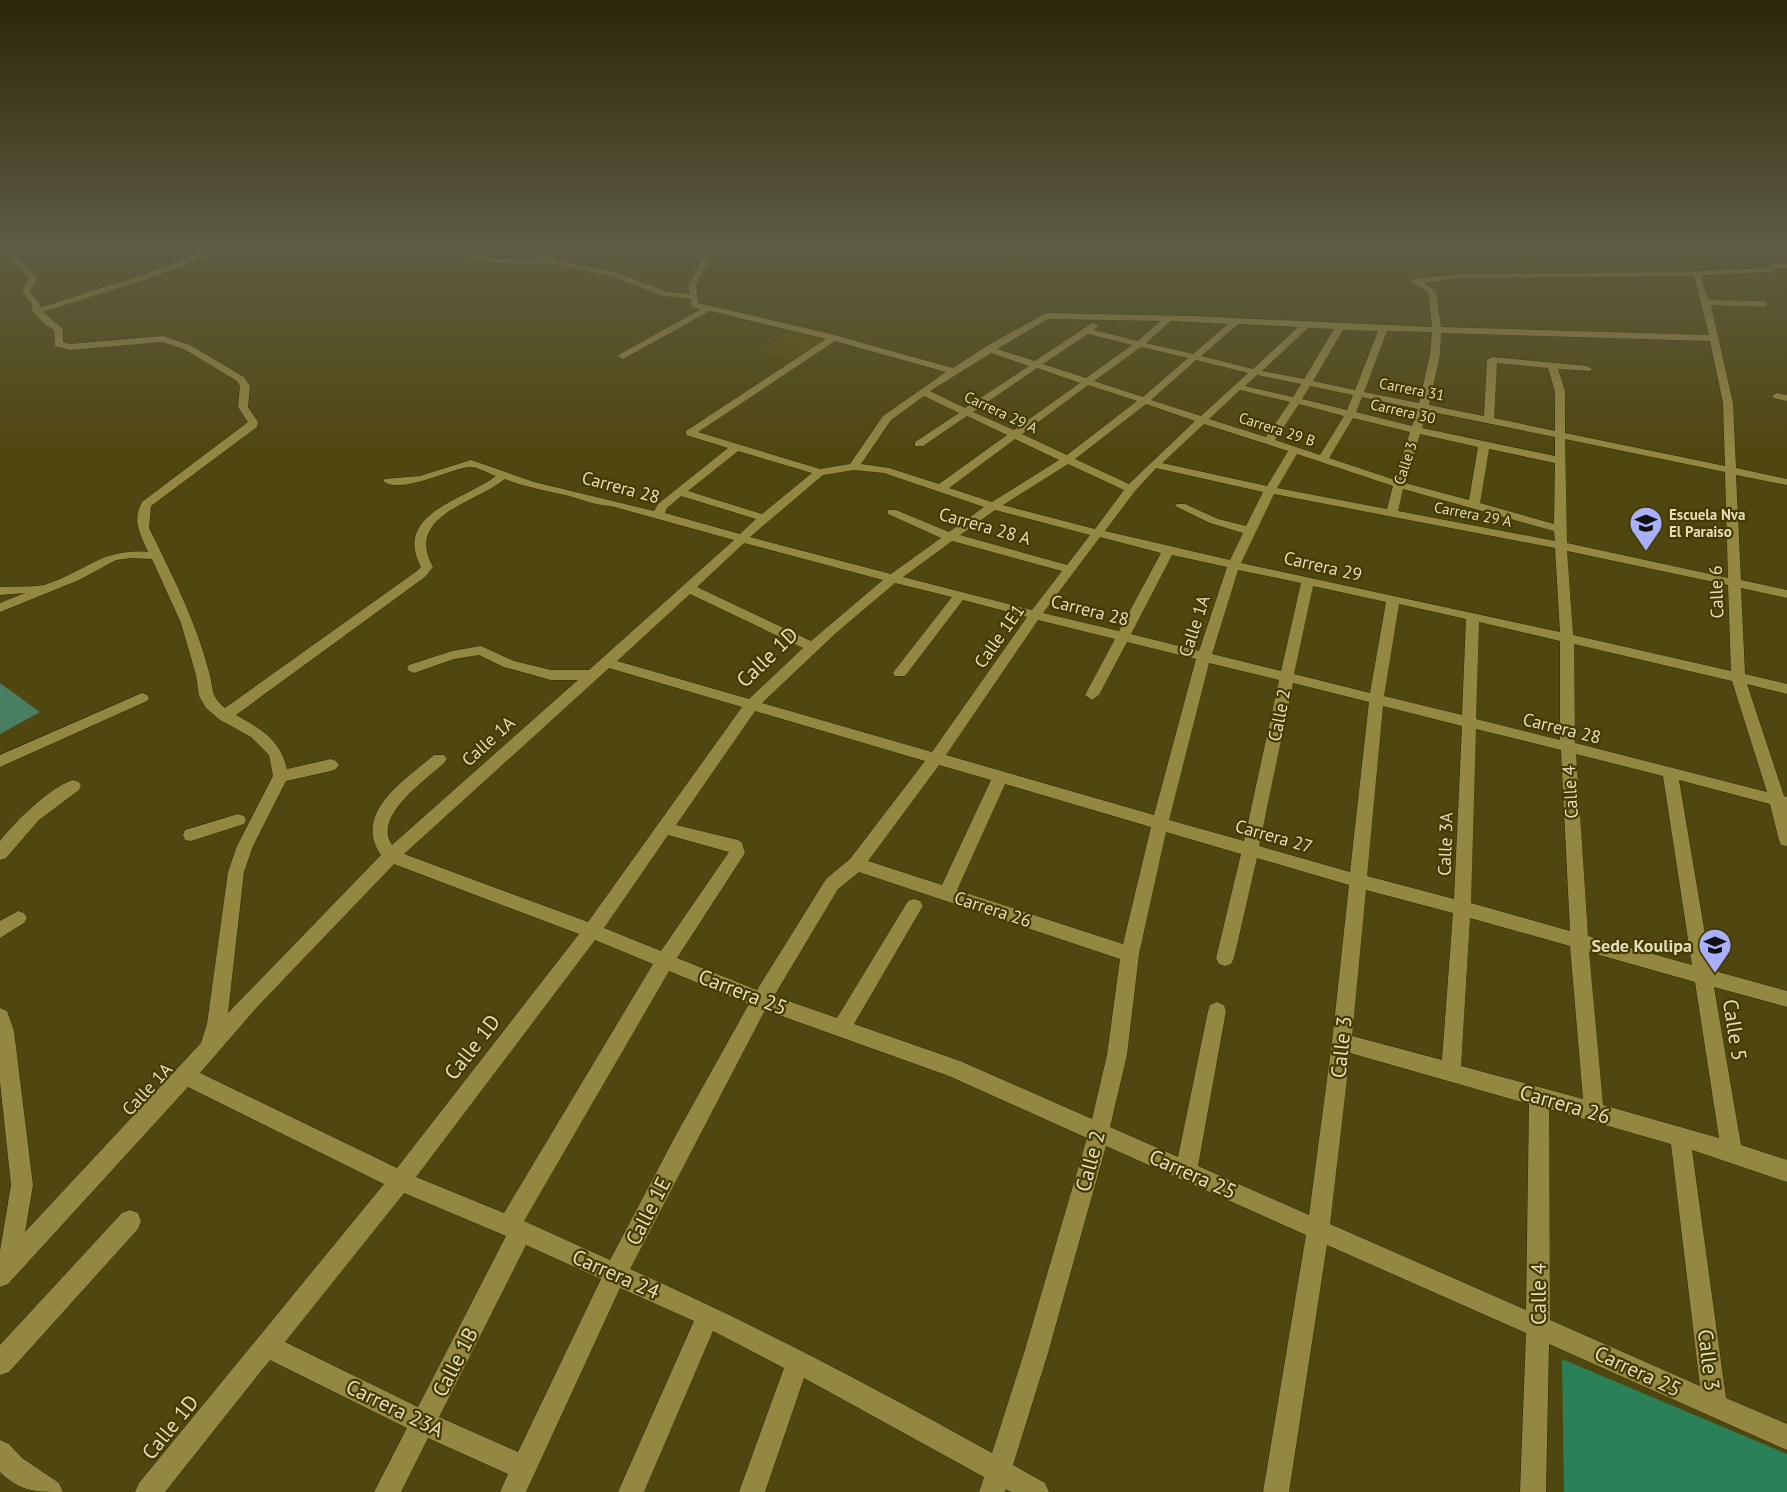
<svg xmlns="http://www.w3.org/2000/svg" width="1787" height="1492" font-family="'PT Sans',sans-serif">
<rect width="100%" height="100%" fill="#50460f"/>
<polygon fill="#574c0a" points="792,329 829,339 795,361 760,352"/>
<polygon fill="#4a7e62" points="0,683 40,712 0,734"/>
<polygon fill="#2a8158" points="1562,1359 1787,1454 1787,1492 1564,1492"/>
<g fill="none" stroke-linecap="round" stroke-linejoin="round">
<g stroke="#332c06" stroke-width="1">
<g id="minor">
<path d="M0,245H8L37,279L30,291L40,304L39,308L142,275L222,245H232L223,250L254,245H306L302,247H266L216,255L213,254L148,279L43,312L63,329V342L70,344L163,336L190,345L244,377L250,386L248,407L258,422L257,427L151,506L149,528C172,575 196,621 209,672C214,690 210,695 225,708L417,571L421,567C392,513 467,499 496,476C488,473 477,466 469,467C449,469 401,495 383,481L385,479L420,476L471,460L534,482L654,511L658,504L728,448L686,435V431L826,339L710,311L623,359L618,356L620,354L701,309L691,307V299L663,296L610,276L552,264L497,263L470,257V253L497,259H543L519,245H528L555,260L615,272L667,292L690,294L688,285C700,265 704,245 730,245L714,252L696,285L698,303L823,332L953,368L985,347L1046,313L1193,316L1432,327L1428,292L1412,283V279L1462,274L1675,272L1770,268L1775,264H1787V268H1777L1772,272L1702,275L1701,279L1709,300L1764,301L1768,304L1764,307L1711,305L1733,403L1736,468L1787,479V485L1736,475L1741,580L1787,590V598L1741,588L1745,674L1787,684V694L1747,684L1784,796L1787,797V846L1781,845L1779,840L1770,804L1679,780L1711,970L1787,991V1007L1714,987L1741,1145L1787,1160V1182L1692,1150L1726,1398L1787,1424V1450L1549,1344L1546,1492H1520L1526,1333L1327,1245L1289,1492H1263L1306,1235L1106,1146L1048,1353L1013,1465L1045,1483L1049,1492H1011L1006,1489L1005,1492H979L984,1477L804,1378L765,1492H739L784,1368L713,1331L644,1492H618L694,1321L620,1288L526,1492H500L508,1474L428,1438L401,1492H374L407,1428L270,1360L165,1492H135L139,1483L384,1184L188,1087L8,1284L0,1287V1251L11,1185L0,1082V1008L7,1011L14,1031L33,1185L25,1232L201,1043L207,1024L228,872L237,846L273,776L269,755L251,737L220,720L206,708L199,696L196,675L181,623L152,559L131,558L116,560L79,580L0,612V603L25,593L0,595V587C12,586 37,588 47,584C87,571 102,548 148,552C140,534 132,520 142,502L248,422L238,407L240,386L237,381L184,349L162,342L70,350L55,346L54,330L45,325L31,310L32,304L22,291L29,279ZM1694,276L1709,335L1441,327L1436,291L1424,283L1462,278ZM1048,319L1160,321L1138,341L1094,330L1099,325L1092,323L1035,361L997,349ZM1171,321L1228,324L1193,354L1146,343ZM1238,324L1298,327L1253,369L1201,356ZM1308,328L1334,329L1304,379L1262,371ZM1343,330L1378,331L1355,390L1313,381ZM1387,331L1432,332L1430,355L1419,403L1364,392ZM1441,333L1710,341L1723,403L1725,466L1565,433V391L1558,369L1590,371L1592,369L1587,366L1492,357L1487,360L1484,416L1429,405L1440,355ZM1088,334L1132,345L1086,378L1043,364ZM835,341L946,372L883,416L850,464L820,469L698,432ZM1141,347L1188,358L1143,397L1094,381ZM991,353L1029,366L965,408L930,391ZM1196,360L1248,373L1201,416L1151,400ZM1497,363L1548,368L1555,391V431L1494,418ZM1037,368L1080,383L1014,430L973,412ZM1257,375L1301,384L1293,397L1245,386ZM1088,385L1137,401L1067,455L1022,434ZM1310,386L1353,395L1347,410L1302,399ZM1240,390L1290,402L1266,437L1209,419ZM924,396L959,413L915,442V446H923L967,416L1007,435L939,484L889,468L861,464L891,420ZM1362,397L1418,409L1412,426L1356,412ZM1146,404L1195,421L1129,484L1075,459ZM1299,404L1344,416L1320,455L1275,440ZM1427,411L1555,437V456L1422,428ZM1353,418L1410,432L1395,480L1329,458ZM1204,424L1288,451L1267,486L1162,463ZM1420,434L1478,447L1469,500L1405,483ZM1015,439L1059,460L992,502L949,488ZM1565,439L1725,472L1728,578L1567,543ZM1489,449L1555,463L1554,524L1480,503ZM738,451L812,473L762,514L688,491ZM1297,454L1393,486L1387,509L1277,488ZM1068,464L1124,490L1095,529L1003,505ZM1156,468L1263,492L1246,526L1218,519L1185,504H1177L1175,506L1210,523L1243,533L1230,560L1105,531L1135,491ZM854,470L884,473L984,507L949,532L896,510H888V514L941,538L891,574L750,537L823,475ZM505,479C525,487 544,490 565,495C581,499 594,505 611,506L734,540L589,670H551L514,661L481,646L452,651L409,665L407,668L409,671L414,673L454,659L479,655L504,667L551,680H578L392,845C372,816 426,780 444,763L447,759L444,755H434C405,780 352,813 381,855L228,1013L244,872L253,846L286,781L331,771L336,769L339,765L336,761L331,759L287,769C280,739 261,729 236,715L425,577L433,567C404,515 476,503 505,479ZM1403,489L1554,531L1555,541L1398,511ZM1274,494L1555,548L1560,632L1241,563ZM681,496L756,519L740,534L665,513L667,508ZM995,510L1090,535L1067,565L960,535ZM1100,537L1161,553L1119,631L1043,613ZM952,541L1062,571L1032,610L903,577ZM744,543L883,580L811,641L697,587ZM1567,551L1728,585L1731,671L1573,635ZM1172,555L1227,567L1199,651L1131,634ZM1238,570L1301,583L1281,671L1212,654ZM895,583L952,597L895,670L893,673L895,676H905L963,600L1027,617L932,752L762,703L836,633ZM1313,586L1386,602L1370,693L1294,674ZM690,594L803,648L749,699L617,661ZM1399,604L1466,619L1462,715L1384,696ZM1038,620L1115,639L1085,695L1092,700L1099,695L1127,642L1196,659L1154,815L946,755ZM1479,622L1560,641V740L1476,719ZM1574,644L1732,681L1767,792L1575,743ZM1209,663L1279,680L1244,841L1169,820ZM609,668L742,707L588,922L404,854ZM1293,683L1369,702L1350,872L1259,846ZM1383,706L1462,726L1454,899L1367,876ZM755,711L925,761L850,859L826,879L757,990L677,958L745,853L742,843L738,840L676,825ZM1476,729L1561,750L1570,931L1471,903ZM1576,754L1663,776L1692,965L1588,936ZM939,765L991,780L942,885L868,861ZM1005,784L1151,827L1123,944L957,890ZM1166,832L1241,854L1216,958L1219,964L1225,966L1231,964L1234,958L1257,858L1349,885L1332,1042L1309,1215L1198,1166L1226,1011L1224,1005L1217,1002L1210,1005L1208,1011L1178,1157L1110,1127L1127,1055L1139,954ZM668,835L729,852L661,951L604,928ZM394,864L579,934L397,1168L200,1073L258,1006ZM859,872L1120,959L1107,1055L1092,1119L960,1061L854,1024L920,911L923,906L920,901L914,899L908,901L837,1018L774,996L838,889ZM1366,890L1453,913L1442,1060L1352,1036ZM1470,918L1570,946L1583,1099L1461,1066ZM595,940L653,964L504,1213L416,1177ZM1589,952L1695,982L1719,1138L1603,1105ZM669,971L749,1004L676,1135L610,1260L524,1221ZM765,1010L949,1076L1087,1138L1024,1353L992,1453C873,1387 754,1324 630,1269ZM1350,1053L1529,1104L1526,1310L1330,1224ZM1549,1109L1671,1144L1700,1386L1550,1320ZM404,1193L506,1236L418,1407L285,1342ZM526,1245L601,1279L518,1452L439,1417Z"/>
<polygon points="1777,393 1787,395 1787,401 1774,398 1772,396"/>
<polygon points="142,693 147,695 149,698 147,701 0,767 0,755"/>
<path d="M73,780L79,782L81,786L79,790L39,820L6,858L0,860V841C16,821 49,788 73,780Z"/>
<polygon points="238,814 244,816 246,820 244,824 191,841 185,840 183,835 185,830"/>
<polygon points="18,911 24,913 27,918 24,923 0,938 0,921"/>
<polygon points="130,1210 138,1213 141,1221 138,1229 9,1372 0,1375 0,1345 122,1213"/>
<path d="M0,1440L9,1444L22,1458L59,1483L63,1492C35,1492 21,1492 0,1472Z"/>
</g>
</g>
<use href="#minor" fill="#948742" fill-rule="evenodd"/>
</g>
<linearGradient id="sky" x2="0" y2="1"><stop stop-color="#2c2608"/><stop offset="0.54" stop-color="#5e5d42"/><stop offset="1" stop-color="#5e5d42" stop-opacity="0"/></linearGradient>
<rect width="1787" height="454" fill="url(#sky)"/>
<defs>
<g id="school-pin" transform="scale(1.725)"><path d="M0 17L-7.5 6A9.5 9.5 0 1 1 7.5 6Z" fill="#a8b0fc" stroke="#453b00"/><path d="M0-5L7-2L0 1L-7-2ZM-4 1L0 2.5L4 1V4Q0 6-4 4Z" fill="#111"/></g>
</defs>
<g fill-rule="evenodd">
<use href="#school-pin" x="1646" y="523"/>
<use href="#school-pin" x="1715" y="945"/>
</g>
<g text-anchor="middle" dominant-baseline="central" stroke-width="4.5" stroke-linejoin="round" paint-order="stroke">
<g font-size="15" fill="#e3ddbb" stroke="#453b00">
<text transform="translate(1412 389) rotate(11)">Carrera 31</text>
<text transform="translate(1403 411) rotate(13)">Carrera 30</text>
<text transform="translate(1001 412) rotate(25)">Carrera 29 A</text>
<text transform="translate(1277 429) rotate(18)">Carrera 29 B</text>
<text transform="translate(1405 463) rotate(-72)">Calle 3</text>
<text transform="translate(1473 514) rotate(11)">Carrera 29 A</text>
</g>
<g font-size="15" font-weight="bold" fill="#e3ddbb" stroke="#453b00" text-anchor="start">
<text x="1669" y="514">Escuela Nva<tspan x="1669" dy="17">El Paraiso</tspan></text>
</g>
<g font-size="18" fill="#e3ddbb" stroke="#453b00">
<text transform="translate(621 487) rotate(15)">Carrera 28</text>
<text transform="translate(985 526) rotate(16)">Carrera 28 A</text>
<text transform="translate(1323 566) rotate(13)">Carrera 29</text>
<text transform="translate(1716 592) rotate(-92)">Calle 6</text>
<text transform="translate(1090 610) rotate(14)">Carrera 28</text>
<text transform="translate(1194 626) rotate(-72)">Calle 1A</text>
<text transform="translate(999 636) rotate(-55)">Calle 1E1</text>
<text transform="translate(1279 715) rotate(-79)">Calle 2</text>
<text transform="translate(1562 728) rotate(14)">Carrera 28</text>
<text transform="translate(488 741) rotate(-42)">Calle 1A</text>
<text transform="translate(1570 792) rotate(-93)">Calle 4</text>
<text transform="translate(1274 836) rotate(16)">Carrera 27</text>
<text transform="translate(1445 844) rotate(-88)">Calle 3A</text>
<text transform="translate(993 909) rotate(18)">Carrera 26</text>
<text transform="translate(147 1089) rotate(-47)">Calle 1A</text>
</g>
<g font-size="18" font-weight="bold" fill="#e3ddbb" stroke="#453b00" text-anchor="end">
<text x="1692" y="945">Sede Koulipa</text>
</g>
<g font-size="21" fill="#e3ddbb" stroke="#453b00">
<text transform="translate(767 657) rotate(-44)">Calle 1D</text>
<text transform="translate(743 992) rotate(21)">Carrera 25</text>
<text transform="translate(1735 1030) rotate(81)">Calle 5</text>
<text transform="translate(472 1047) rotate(-52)">Calle 1D</text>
<text transform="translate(1341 1047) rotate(-84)">Calle 3</text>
<text transform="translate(1565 1104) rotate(16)">Carrera 26</text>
<text transform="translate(1090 1161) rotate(-75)">Calle 2</text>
<text transform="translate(1193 1174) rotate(24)">Carrera 25</text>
<text transform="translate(648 1211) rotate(-63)">Calle 1E</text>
<text transform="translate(616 1274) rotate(24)">Carrera 24</text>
<text transform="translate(1538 1294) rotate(-90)">Calle 4</text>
<text transform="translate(1709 1360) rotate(83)">Calle 3</text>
<text transform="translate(455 1362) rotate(-63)">Calle 1B</text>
<text transform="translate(1638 1371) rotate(25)">Carrera 25</text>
<text transform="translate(395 1408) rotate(26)">Carrera 23A</text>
<text transform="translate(170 1427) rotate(-51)">Calle 1D</text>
</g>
</g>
</svg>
